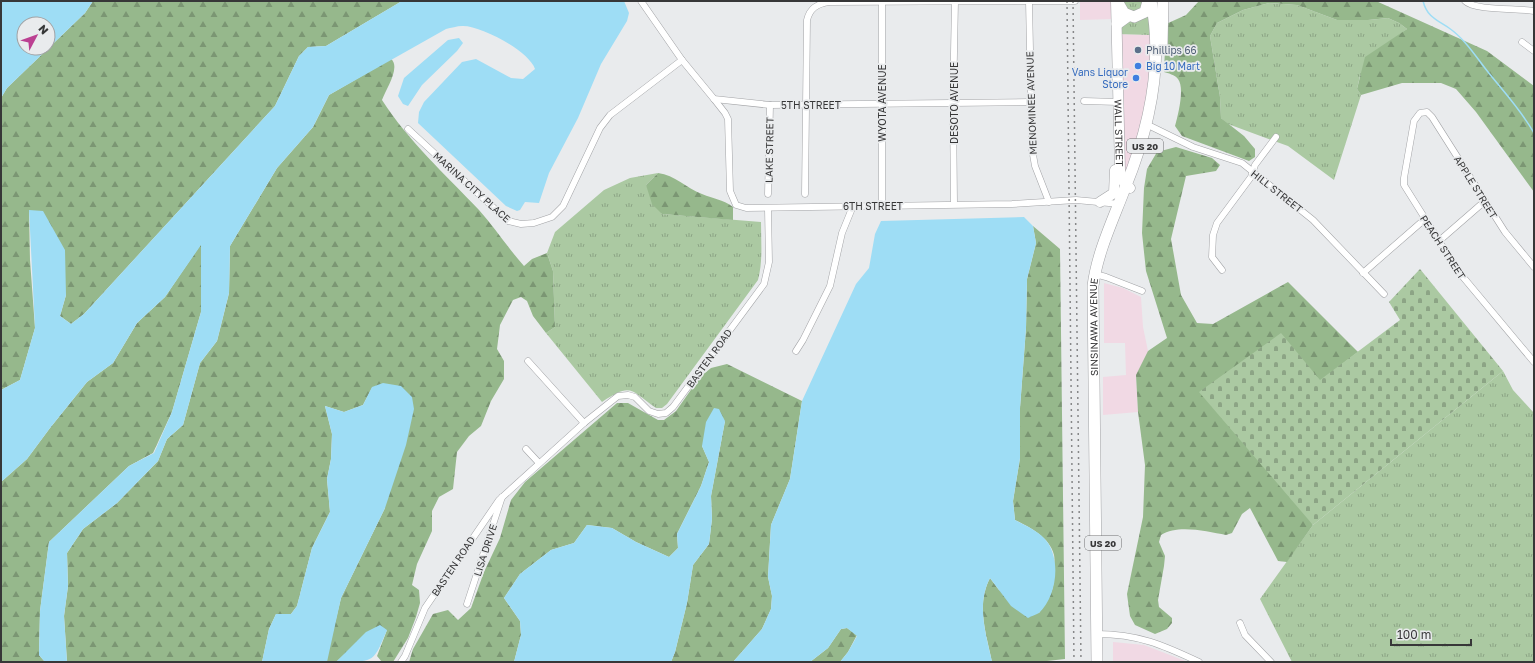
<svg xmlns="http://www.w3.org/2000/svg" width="1535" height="663" font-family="'Golos Text',sans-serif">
<defs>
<pattern id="grass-tufts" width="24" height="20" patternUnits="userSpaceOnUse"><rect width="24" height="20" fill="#abc9a2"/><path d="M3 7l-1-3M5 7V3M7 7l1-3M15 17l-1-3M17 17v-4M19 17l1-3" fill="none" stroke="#8ca485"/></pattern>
<pattern id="forest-firs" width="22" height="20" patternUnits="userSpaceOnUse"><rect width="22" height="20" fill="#96b88c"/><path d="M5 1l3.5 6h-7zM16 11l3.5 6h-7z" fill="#7b9673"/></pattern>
<pattern id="cemetery-stones" width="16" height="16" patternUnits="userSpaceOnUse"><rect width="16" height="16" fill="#abc9a2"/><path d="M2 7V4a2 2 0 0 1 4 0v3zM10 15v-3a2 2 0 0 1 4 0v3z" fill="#8ca485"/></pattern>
</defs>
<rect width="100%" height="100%" fill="#e9ebed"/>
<g fill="#f1d9e4">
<polygon points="1113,1 1113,19 1080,20 1080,2"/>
<polygon points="1114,34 1151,35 1151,94 1127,172 1125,171 1123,150 1114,148"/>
<polygon points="1104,283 1123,288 1141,297 1143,327 1148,351 1150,374 1136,375 1138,412 1103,415 1103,377 1126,375 1125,343 1104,343"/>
<polygon points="1113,642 1144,645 1188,662 1113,662"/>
</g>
<g fill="url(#grass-tufts)">
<polygon points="1117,1 1159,1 1151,35 1117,34"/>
<polygon points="1269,3 1297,5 1337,20 1368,20 1388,18 1399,23 1407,29 1399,35 1360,76 1357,89 1361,95 1334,180 1288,146 1228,124 1221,118 1220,97 1210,36 1217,23 1243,10"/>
<path d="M658,173L646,185L662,214L761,222C761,242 763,261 758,280L667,404L662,408H656C630,390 632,382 602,402L546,333L555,327L553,271L547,253L555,232L604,190L630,178Z"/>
<polygon points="1503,371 1513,390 1534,413 1534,662 1292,662 1260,599 1313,525"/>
</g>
<g fill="url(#forest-firs)">
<polygon points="93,1 402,1 326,46 308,47 299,56 275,106 84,314 71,324 60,316 66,295 29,210 30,260 35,328 20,380 1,390 1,98 7,88 85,13"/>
<path d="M1199,1H1376L1487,51L1534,86V192L1476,112L1456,89L1441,83H1402L1361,95L1357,89L1365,57L1407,29L1399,23L1388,18L1368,20H1337L1297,5L1269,3L1243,10L1217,23L1210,36L1220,97L1221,118L1244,136L1255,149V157L1249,161L1182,136L1175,126C1178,115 1185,88 1178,79C1175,75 1168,73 1164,72L1166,24L1186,15Z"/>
<path d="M391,59C401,67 386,89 382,100C409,142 445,174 479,210C495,228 508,248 524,266L532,259L547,253L553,271L555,327L546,333L533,316L527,301L521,297L513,300L500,325L497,349L504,361V379L491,401L481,426L469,436L457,452L453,489L439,497L432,511V531L417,564L412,585L419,590L420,603L416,617L408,638L393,662H382L377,656L387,630L348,651L336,662L326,661L341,598L385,508L372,388L363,405L344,412L325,406L332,434L331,459L327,479L330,512L312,548L297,606L291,614H276L269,629L262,662H67L64,616L68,586L67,553L83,529L117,503L158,461L167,439L183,425L200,363L217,341L229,293L230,246L277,168L313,127L329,95Z"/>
<path d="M1176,147L1212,158L1220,165L1216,171L1186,176L1171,239L1181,295L1197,323L1213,324L1288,282L1358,352L1320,381L1296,497L1313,525L1287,562L1278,561L1250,508L1242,514L1232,533L1226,535C1207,532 1179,524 1161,535L1159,542L1165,556L1164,566L1158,600L1159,607L1172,618V623L1167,629L1155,634L1135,625L1130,616L1127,594L1143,517L1145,465L1138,412L1136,375L1148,351L1167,338L1146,271L1142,233L1144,188L1147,169L1157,152Z"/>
<path d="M658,173C675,175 686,188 702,194C714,199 722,199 733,207V220L662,214L652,204L646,185Z"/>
<path d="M1033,226L1060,249L1065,659L1038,662H992C986,633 976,605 990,578L999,590L1039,613C1050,597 1055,590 1054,570C1054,565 1055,559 1054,555C1050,537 1029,527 1015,520L1013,501L1020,458V408L1026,328L1027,279L1036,243Z"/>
<polygon points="201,244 201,312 172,412 153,453 129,466 49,542 40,611 39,655 45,662 1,662 1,482 27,459 50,428 87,382 113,363 137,323 165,297"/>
<polygon points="727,364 802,401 790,479 771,525 768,577 772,596 771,609 762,629 733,662 671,662 675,652 687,603 693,565 709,544 712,519 711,496 725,421 702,446 709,462 701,486 677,534 678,548 669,557 636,542 612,528 587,525 574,543 551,550 520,574 504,598 520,621 521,635 514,662 409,662 413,649 433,614 448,610 458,620 471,608 484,572 500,538 511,500 525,482 617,403 628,403 658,420 664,420 676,411 700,377 711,368"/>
<polygon points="847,628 857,635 848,652 840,662 810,662 828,648 841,629"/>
</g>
<polygon fill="url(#cemetery-stones)" points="1420,269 1503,371 1313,525 1199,392 1281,333 1320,380 1400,320 1389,302"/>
<g fill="#9eddf5" fill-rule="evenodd">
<path d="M1,1H93L85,13L7,88L1,98ZM24,24H48V48H24Z"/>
<path d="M402,1H624L629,13L627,21L601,64L578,118L549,173L539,203L525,202L520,210L517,211L506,206L418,123L419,112L424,102L462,62L476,59L511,78L523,79L535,69C529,51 480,25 462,26C457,26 451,28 446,29L329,95L313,127L277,168L230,246L229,293L217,341L200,363L183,425L167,439L158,461L117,503L83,529L67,553L68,586L64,616L67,662H45L39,655L40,611L49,542L129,466L154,453L172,412L201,312V245L165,297L137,323L113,363L87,382L50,428L27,459L1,482V390L20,380L35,328L29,210L43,211L65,250L66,295L60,316L71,324L84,314L275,106L299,56L308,47L326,46Z"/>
<polygon points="459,38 463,43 457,51 422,85 408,106 403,104 398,96 404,78 448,40"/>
<path d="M1024,217L1033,226L1036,243L1027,279L1026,328L1020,408V458L1013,501L1015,520C1026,526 1041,532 1048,543C1061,563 1056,597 1039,613C1036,615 1031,616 1028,618L1011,606L990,578C976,605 986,634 992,662H840L848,652L857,636L847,628L841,629L828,648L810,662H733L762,629L771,609L772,596L768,577L771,525L790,479L802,401L856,284L869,268L875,234L881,221Z"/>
<polygon points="383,383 401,386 412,397 414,409 406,445 385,508 341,598 327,662 262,662 269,629 276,614 291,614 297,606 312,548 330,512 327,479 331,459 332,434 325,406 344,412 363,405 372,387"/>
<polygon points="714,408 719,409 725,421 711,496 712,519 709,544 693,565 687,603 675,652 671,662 514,662 521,635 520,621 504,598 520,574 551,550 574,543 587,525 612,528 636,542 669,557 678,548 677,534 701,486 709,462 702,446 706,422"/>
<path d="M380,625L387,630C373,663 375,662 336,662L366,632Z"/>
</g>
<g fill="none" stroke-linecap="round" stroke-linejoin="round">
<path stroke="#9eddf5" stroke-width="1.5" d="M1423,1C1427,17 1437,20 1449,28C1465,39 1476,57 1488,72C1504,92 1521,110 1534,133"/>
<g stroke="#a2a3a6" stroke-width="7">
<g id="street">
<polyline points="641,1 682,60 714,99 770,105 1030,102"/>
<polyline points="882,1 882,206"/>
<polyline points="1029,1 1032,149 1035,166 1049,202"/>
<polyline points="1030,1 1075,1"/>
<path d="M1465,1C1475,11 1518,8 1534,11"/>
<polyline points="1522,42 1534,51"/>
<polyline points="714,99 725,113 728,119 730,191 736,205 746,208 1012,204 1076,200 1120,204"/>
<polyline points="1084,101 1118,102"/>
<polyline points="1146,124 1193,147 1242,163 1313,220 1384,294"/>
<polyline points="408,129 508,221 521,224 534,223 552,217 563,206 600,128 610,115 682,60"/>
<polyline points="768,194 770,105"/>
<path d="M805,194L807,20C810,8 817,4 829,2L1028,1"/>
<polyline points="954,204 953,104 955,1"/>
<polyline points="1439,241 1485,201"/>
<polyline points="1534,267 1505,232 1432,117 1427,112 1420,113 1414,121 1404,178 1404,185 1458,271 1534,362"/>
<polyline points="1222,270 1212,257 1213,235 1217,223 1251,177 1255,165 1276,137"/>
<polyline points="1363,273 1425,219"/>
<polyline points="1095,274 1106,277 1142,291"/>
<polyline points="796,351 803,340 830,286 842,233 853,206"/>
<polyline points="528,361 584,423"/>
<polyline points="526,449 539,463"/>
<polyline points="467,604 502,497"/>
<polyline points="1240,623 1245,635 1271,662"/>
<path d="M1097,634C1138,634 1163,645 1199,662"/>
<polyline points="401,662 405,656 425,608 499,500 584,423 618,396 628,395 635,397 649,411 658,414 666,413 673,407 764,284 769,262 768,209"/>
</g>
</g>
<g stroke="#a2a3a6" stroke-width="11">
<g id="primary">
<path id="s1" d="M1116,1L1120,170C1121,178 1123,185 1130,188"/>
<polyline points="1100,202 1114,193 1115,170"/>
</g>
</g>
<g stroke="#a2a3a6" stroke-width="12">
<g id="highway">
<polyline points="1117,1 1124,13 1134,17 1145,12 1148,1"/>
<polyline points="1117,24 1128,16"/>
<polyline points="1162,46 1163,1"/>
<path id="s2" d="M1097,662L1093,286C1097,253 1113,220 1125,188C1149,129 1164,64 1151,1"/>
</g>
</g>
<use href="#street" stroke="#fff" stroke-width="6"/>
<use href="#primary" stroke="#fff" stroke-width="10"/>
<use href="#highway" stroke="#fff" stroke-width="11"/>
<g stroke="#868788" stroke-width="1.5" stroke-dasharray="2 4" stroke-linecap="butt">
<polyline points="1067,1 1074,662"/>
<polyline points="1073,1 1081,662"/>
</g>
</g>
<circle fill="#5c6f8a" stroke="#e9ebed" stroke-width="1.5" cx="1138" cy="50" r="4"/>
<g fill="#3f7fe0" stroke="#e9ebed" stroke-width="1.5">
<circle cx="1138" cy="66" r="4"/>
<circle cx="1136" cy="78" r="4"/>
</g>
<g text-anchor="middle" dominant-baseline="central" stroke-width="3.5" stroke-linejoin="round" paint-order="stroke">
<g fill="#e9ebed" stroke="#6c6d6e" stroke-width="1">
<rect x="1127" y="139" width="36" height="14" rx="3"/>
<rect x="1085" y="536" width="36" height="14" rx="3"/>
</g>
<g font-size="9" font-weight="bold" fill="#373738">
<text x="1145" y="146">US 20</text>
<text x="1103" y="543">US 20</text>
</g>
<g font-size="10" fill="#4e5e75" stroke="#e9ebed" text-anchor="start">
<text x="1146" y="50">Phillips 66</text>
</g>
<g font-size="10" fill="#366cbe" stroke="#e9ebed" text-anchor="start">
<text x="1146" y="66">Big 10 Mart</text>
<text x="1128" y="72" text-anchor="end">Vans Liquor<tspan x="1128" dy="12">Store</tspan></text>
</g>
<g font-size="10" fill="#373738" stroke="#e9ebed">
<text transform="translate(882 103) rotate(-90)">WYOTA AVENUE</text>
<text transform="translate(954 103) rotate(-90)">DESOTO AVENUE</text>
<text transform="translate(1031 103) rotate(-92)">MENOMINEE AVENUE</text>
<text x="811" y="105">5TH STREET</text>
<text stroke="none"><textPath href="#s1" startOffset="132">WALL STREET</textPath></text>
<text transform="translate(769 150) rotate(-89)">LAKE STREET</text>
<text transform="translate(472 187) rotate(42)">MARINA CITY PLACE</text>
<text transform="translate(1476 187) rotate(58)">APPLE STREET</text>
<text transform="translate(1277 191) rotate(38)">HILL STREET</text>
<text x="873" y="206">6TH STREET</text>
<text transform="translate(1443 247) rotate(57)">PEACH STREET</text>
<text stroke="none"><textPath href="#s2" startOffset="335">SINSINAWA AVENUE</textPath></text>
<text transform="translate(709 358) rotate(-54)">BASTEN ROAD</text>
<text transform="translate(485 550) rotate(-72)">LISA DRIVE</text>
<text transform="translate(453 566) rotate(-56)">BASTEN ROAD</text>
</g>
</g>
<rect width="1535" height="663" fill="none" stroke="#373738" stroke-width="4"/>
<g transform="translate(36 36) rotate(49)"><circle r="19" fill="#e9ebed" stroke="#a2a3a5"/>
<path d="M0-3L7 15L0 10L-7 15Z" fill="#bb4092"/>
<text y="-6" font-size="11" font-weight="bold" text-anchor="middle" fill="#373738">N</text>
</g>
<path d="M1391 639v6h80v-6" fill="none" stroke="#373738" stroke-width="2"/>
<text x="1397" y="639" font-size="12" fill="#373738" stroke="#e9ebed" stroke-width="3" paint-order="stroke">100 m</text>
</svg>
